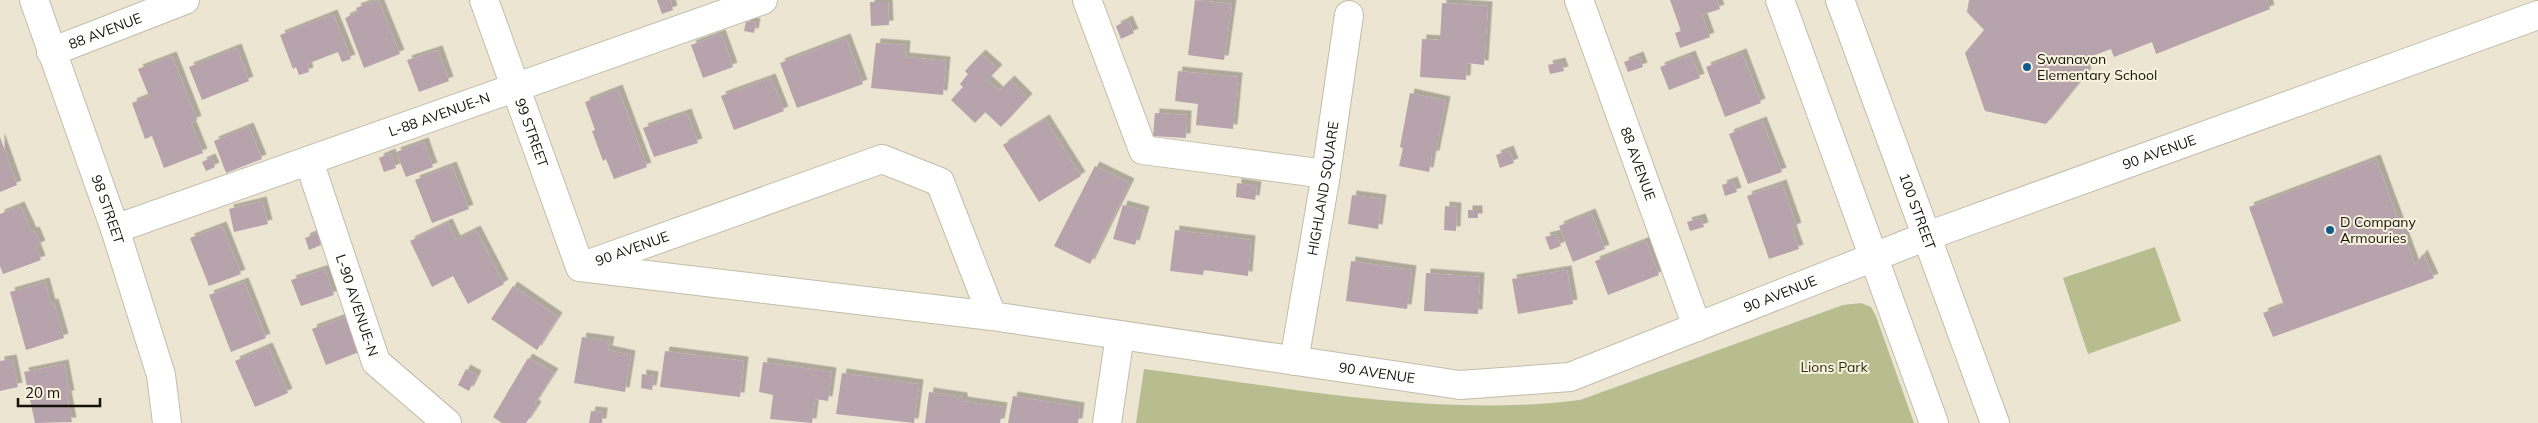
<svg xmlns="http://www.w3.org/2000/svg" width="2538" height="423" font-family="Mulish,sans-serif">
<defs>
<filter id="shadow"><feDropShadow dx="4.5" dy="-4.5" stdDeviation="0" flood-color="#0004"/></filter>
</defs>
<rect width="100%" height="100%" fill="#ece5d2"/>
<g fill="#b8bd90">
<polygon points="2155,247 2181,321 2088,354 2063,278"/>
<path d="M1861,303L1871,307L1876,316L1914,423H1136L1144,369C1287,387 1436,418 1580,400L1843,305Z"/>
</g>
<g fill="#b6a3ac" filter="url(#shadow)">
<polygon points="378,0 400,54 364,68 345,18 358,12 356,8"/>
<polygon points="657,0 670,0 673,10 662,14"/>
<polygon points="1195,0 1232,4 1224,60 1188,55"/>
<polygon points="1670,0 1717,0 1720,9 1702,15 1710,37 1680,48 1675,33 1681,31"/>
<polygon points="1969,0 2267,0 2270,9 2156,54 2152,42 2114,57 2111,49 2082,60 2087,73 2046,124 1985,111 1965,53 1984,30 1967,12"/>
<polygon points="870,2 888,2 889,25 871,26"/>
<polygon points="1442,3 1488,6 1484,65 1467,63 1466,80 1420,77 1422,39 1440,40"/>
<polygon points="333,14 351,59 342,62 338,52 307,64 309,72 299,75 296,67 293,69 280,35"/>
<polygon points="1128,20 1134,33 1121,39 1116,26"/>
<polygon points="746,21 756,23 754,33 744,31"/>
<polygon points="721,34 733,67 703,78 691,45"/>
<polygon points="846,38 863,84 797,108 780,63"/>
<polygon points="876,43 906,45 905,57 946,61 943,95 871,88"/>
<polygon points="237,48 249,81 202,100 189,67"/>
<polygon points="438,50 449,81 419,92 407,60"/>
<polygon points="1742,53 1761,103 1725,117 1706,67"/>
<polygon points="981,54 998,69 987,80 999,91 1010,80 1028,98 1001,127 985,112 975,123 951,100 963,87 960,84 968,74 965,71"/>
<polygon points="1691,55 1700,78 1669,90 1660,67"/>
<polygon points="172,56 197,120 191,123 203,153 164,168 152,136 145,139 132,103 149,96 138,69"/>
<polygon points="1639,56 1643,67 1628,72 1624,62"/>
<polygon points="1561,62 1564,71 1550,74 1548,65"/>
<polygon points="1178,71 1238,77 1233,129 1196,125 1198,104 1175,101"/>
<polygon points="771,78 784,111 734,130 721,96"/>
<polygon points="618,89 647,167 614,179 606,159 603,161 592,131 595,130 585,102"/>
<polygon points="1410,93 1446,101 1435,155 1432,155 1429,172 1399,166 1403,148 1400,147"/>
<polygon points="687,113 698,143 654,157 643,128"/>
<polygon points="1155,113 1187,115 1186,138 1153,136"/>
<polygon points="1045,119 1081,176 1039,202 1003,145"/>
<polygon points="1762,121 1782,172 1748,184 1729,134"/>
<polygon points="249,127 262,159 226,173 214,141"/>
<polygon points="0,137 17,185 0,192"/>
<polygon points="424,142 433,167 406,177 396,152"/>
<polygon points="1509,150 1514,163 1500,168 1496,155"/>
<polygon points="391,153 396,168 384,172 379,158"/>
<polygon points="211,158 215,167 206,171 202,162"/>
<polygon points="2376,159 2415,265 2423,254 2434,278 2273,337 2263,313 2284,305 2249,207"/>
<polygon points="452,166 469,209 432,223 415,180"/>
<polygon points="1095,166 1130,183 1090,264 1054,246"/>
<polygon points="1733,181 1737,192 1725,196 1722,185"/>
<polygon points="1237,183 1257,186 1255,200 1236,197"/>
<polygon points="1782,184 1797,227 1792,229 1799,249 1769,259 1747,196"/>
<polygon points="1352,195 1382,199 1378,229 1348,224"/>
<polygon points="262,201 268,224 234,232 229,209"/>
<polygon points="1123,205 1145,211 1135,245 1113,239"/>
<polygon points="20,206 32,232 35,231 41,245 36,247 41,260 3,274 0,266 0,214"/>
<polygon points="1445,206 1457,207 1456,231 1444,230"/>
<rect x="1468" y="210" width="10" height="8"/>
<polygon points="1591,213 1605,249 1573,262 1559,226"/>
<polygon points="1701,218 1704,227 1690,231 1687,222"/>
<polygon points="448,223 456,240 476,230 504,284 468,304 453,276 432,287 410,241"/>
<polygon points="222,226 241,274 209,286 190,238"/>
<polygon points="1175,230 1251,240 1248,276 1204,270 1203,275 1170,271"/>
<polygon points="317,233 321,245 309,250 305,238"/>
<polygon points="1557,234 1561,246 1550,250 1545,237"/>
<polygon points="1646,241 1659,275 1608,295 1595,261"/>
<polygon points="1351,261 1412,270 1407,309 1346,301"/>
<polygon points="325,269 334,295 301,306 291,280"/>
<polygon points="1567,270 1573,304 1518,314 1512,279"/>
<polygon points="1426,273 1480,277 1478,314 1424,311"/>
<polygon points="45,282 51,304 54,303 64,338 26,350 10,292"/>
<polygon points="244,282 266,338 231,352 209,295"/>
<polygon points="513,286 558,317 537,350 491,319"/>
<polygon points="345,317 359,352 326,365 312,329"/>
<polygon points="582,337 610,341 608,350 631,355 625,392 574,383"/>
<polygon points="268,347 288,393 255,407 235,361"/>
<polygon points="665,351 744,361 740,397 660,387"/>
<polygon points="528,358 554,373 534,404 537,406 526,423 502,423 493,417"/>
<polygon points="12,359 18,387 0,391 0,361"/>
<polygon points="763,362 832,372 828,401 815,399 812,423 770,419 773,395 759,392"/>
<polygon points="64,364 70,395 67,395 72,422 35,423 24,372"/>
<polygon points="466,369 477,375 469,391 458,385"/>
<polygon points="842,373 919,384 914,423 836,414"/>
<polygon points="642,374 654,376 652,390 641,388"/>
<polygon points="929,392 963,397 963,401 1003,407 1000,423 925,423"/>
<polygon points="1013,396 1080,407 1078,423 1008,423"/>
<polygon points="591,411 603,412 602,423 589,423"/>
</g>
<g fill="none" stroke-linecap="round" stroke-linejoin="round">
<g stroke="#c3bcaa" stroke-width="30">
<g id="minor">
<path id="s1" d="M34,0L115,229L161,375L167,423"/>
<path id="s2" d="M484,0L580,267"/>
<polyline points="1087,0 1143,150 1326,174"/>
<path id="s3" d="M1579,0L1697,327"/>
<polyline points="1780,0 1934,423"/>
<path id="s4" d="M51,52L185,0"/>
<path id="s5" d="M309,161L376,362L447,423"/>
<path id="s6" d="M115,229L763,0"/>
<path id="s7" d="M586,265L882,159L940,182L992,316"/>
<path id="s8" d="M580,267L992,316L1460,385L1570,377L1927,236L2538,15"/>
<path id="s9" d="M1294,361L1326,174L1349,15"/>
<polyline points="1107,423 1120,335"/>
</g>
</g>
<g stroke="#c3bcaa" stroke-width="30">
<g id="major">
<path id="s10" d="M1840,0L1995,423"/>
</g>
</g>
<use href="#minor" stroke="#fff" stroke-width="28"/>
<use href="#major" stroke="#fff" stroke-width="28"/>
</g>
<g fill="#0f5d90" stroke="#f9f2df" stroke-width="2">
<circle cx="2027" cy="67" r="5"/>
<circle cx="2330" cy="230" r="5"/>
</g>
<g text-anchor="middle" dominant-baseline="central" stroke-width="4" stroke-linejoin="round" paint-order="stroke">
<g font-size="14" fill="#14120b" stroke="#f9f2df">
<text stroke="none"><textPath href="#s4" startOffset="58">88 AVENUE</textPath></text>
<text stroke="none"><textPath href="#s6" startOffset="344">L-88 AVENUE-N</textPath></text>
<text stroke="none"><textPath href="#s2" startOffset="141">99 STREET</textPath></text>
<text stroke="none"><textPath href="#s8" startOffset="1629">90 AVENUE</textPath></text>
<text stroke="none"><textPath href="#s3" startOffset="174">88 AVENUE</textPath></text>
<text stroke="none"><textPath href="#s9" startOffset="175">HIGHLAND SQUARE</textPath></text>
<text stroke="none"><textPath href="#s1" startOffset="222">98 STREET</textPath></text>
<text stroke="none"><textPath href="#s10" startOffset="225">100 STREET</textPath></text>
<text stroke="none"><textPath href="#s7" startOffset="49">90 AVENUE</textPath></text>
<text stroke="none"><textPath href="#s8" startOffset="1224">90 AVENUE</textPath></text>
<text stroke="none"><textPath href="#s5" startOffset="152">L-90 AVENUE-N</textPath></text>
<text stroke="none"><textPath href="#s8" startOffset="804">90 AVENUE</textPath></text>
</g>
<g font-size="14" fill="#14120b" stroke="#f9f2df" text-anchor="start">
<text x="2037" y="59">Swanavon<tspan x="2037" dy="16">Elementary School</tspan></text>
<text x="2340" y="222">D Company<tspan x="2340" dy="16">Armouries</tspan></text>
</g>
<g font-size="14" fill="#2c2f0f" stroke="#f9f2df">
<text x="1834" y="367">Lions Park</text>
</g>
</g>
<path d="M18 398v8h82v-8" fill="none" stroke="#14120b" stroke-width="2.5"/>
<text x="25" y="398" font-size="15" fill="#14120b" stroke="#f9f2df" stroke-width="4" paint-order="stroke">20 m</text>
</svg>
